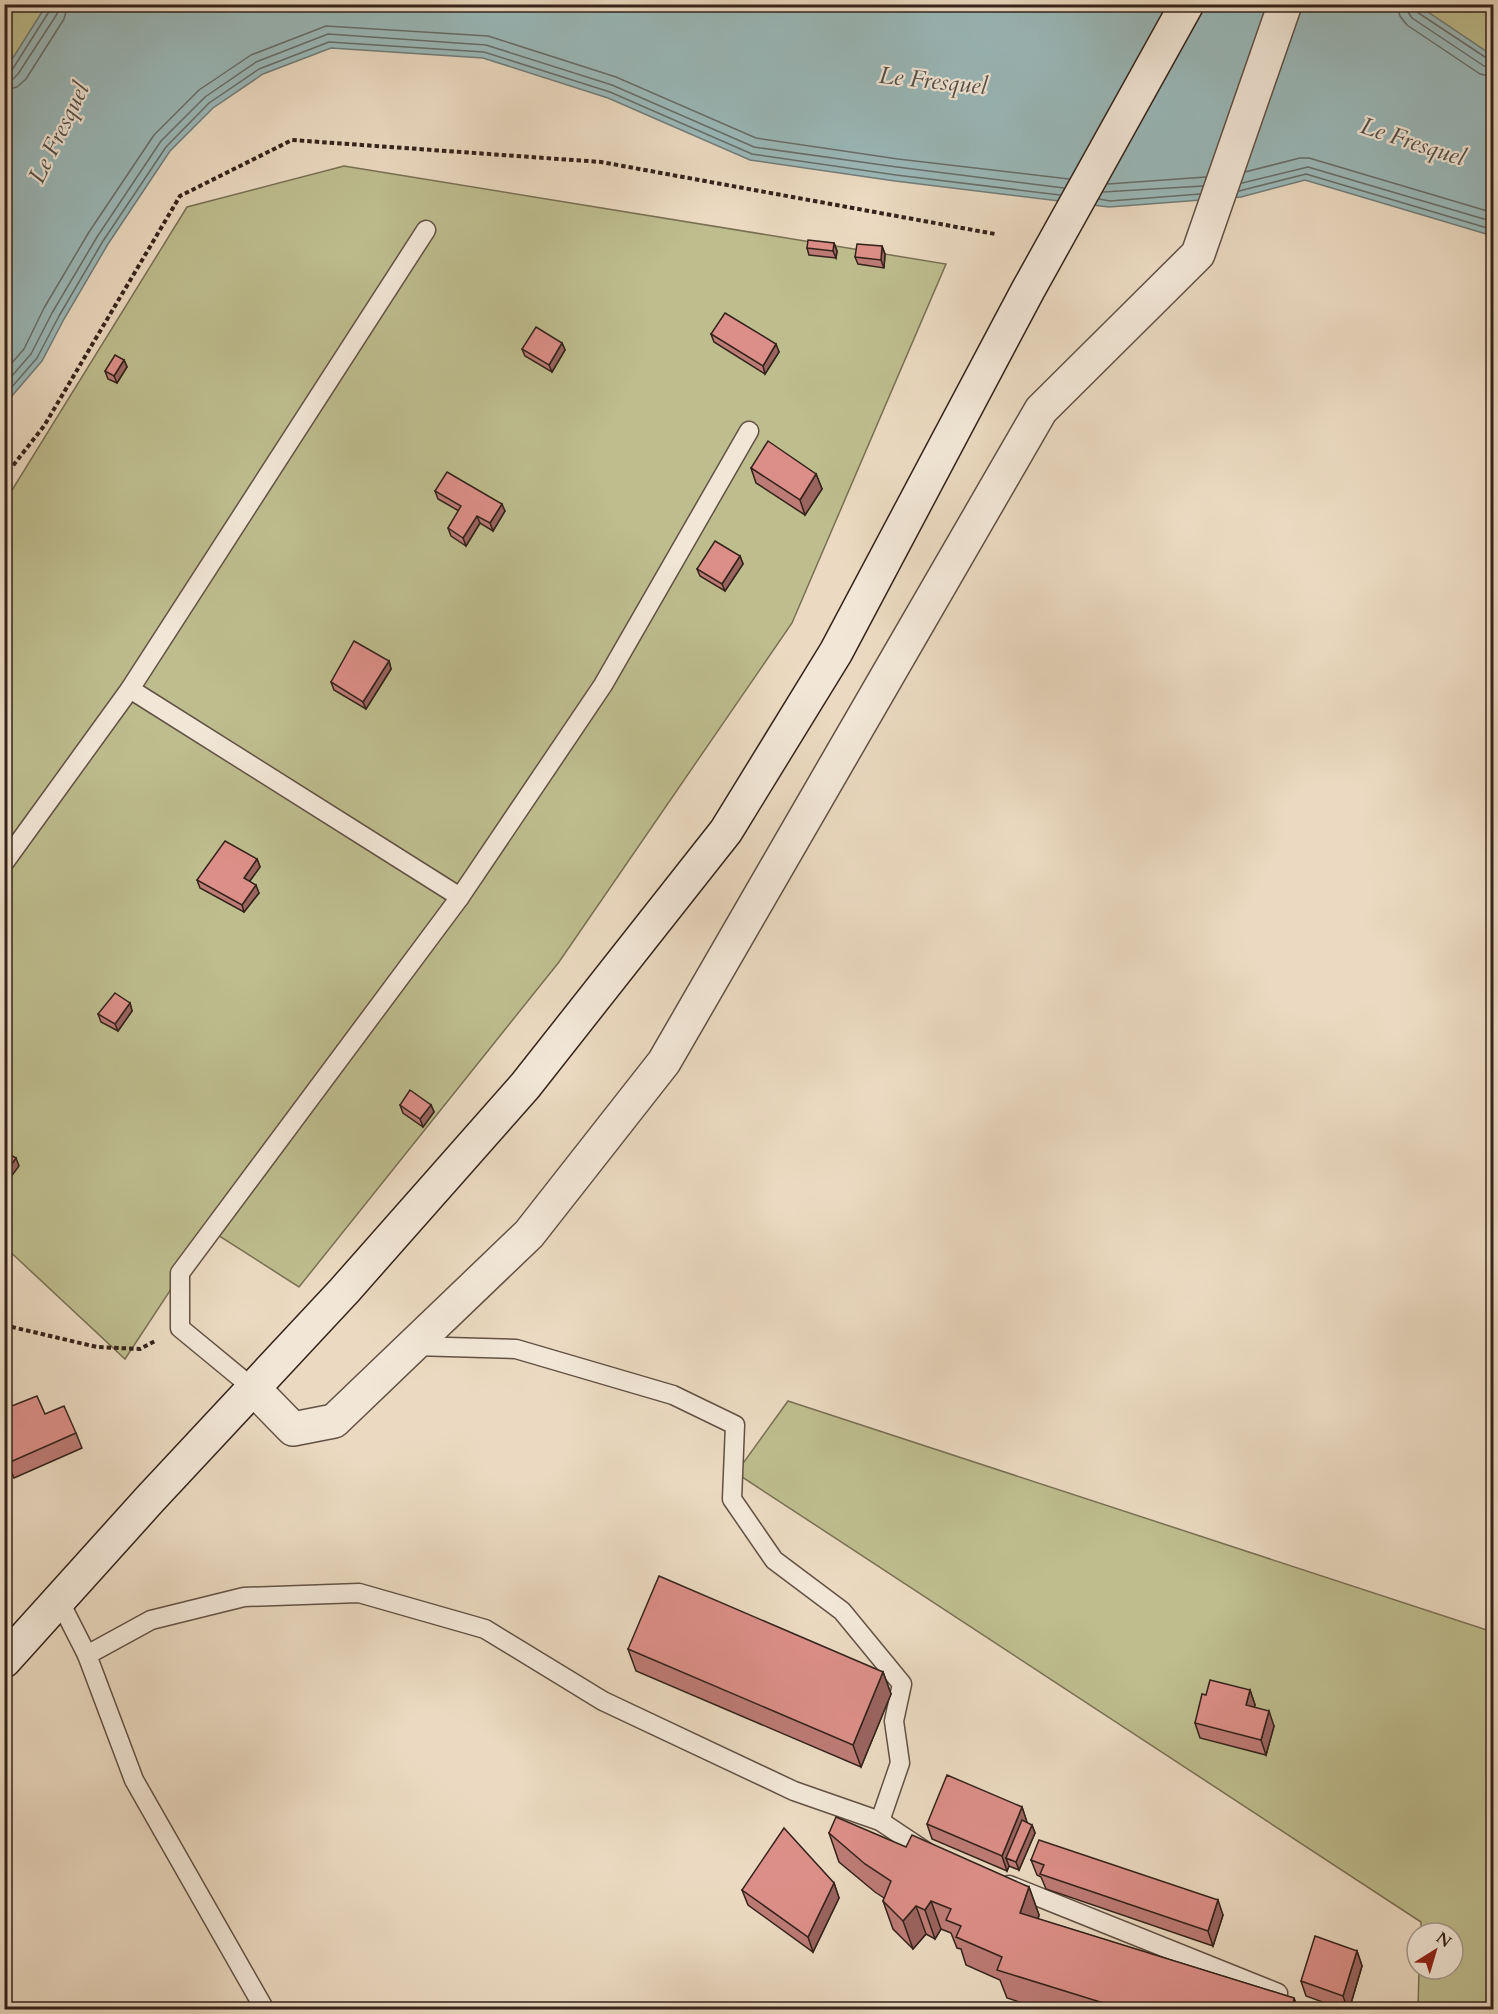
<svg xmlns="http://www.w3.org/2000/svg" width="1498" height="2014" font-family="Cardo,serif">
<rect width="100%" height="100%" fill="#ebdac1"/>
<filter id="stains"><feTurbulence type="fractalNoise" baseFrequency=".00333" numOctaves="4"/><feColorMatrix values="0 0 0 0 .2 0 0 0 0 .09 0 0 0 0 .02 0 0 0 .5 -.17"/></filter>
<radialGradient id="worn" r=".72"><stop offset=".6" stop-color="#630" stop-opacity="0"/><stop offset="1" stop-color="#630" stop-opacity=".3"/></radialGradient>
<g fill="#bebd8e" stroke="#797054" stroke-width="1.5">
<polygon points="1419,4 1493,5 1493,56 1419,6"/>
<polygon points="5,5 52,5 5,90"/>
<polygon points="344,166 946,264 792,623 559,962 299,1287 210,1230 125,1359 5,1247 4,499 9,495 187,207"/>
<polygon points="788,1401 1493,1632 1493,2009 1418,2009 1419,1969 1453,1969 1453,1933 1421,1933 1421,1922 736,1473"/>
</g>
<polygon fill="#9ab9ba" stroke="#717d7a" stroke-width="1.5" points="47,4 1420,5 1419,6 1493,56 1493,236 1305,180 1241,197 1109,207 895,181 750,160 608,98 483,58 331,48 263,74 213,108 170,151 108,244 64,319 42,361 5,404 4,72"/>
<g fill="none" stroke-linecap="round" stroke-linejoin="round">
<g stroke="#676e6a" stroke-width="1.5">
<polyline points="1397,4 1400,16 1407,25 1480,74 1494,77"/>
<polyline points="1406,4 1408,12 1412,18 1484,66 1494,68"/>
<polyline points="1414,4 1417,12 1488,59 1494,60"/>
<polyline points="4,73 12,70 50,10 51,4"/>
<polyline points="4,81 13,79 18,74 57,14 59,4"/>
<polyline points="4,90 17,87 26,79 64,19 68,4"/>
<polyline points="1245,172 1300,158 1309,158 1494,213"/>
<polyline points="1242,183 1308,167 1494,222"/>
<polyline points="1108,184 1206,177"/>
<polyline points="1239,191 1306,174 1494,230"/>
<polyline points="1103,192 1203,186"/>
<polyline points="1099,199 1110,201 1200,194"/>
<polyline points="4,372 24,349 44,308 89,232 154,135 199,90 251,55 326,26 488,36 616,77 756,138 898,159 1069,179"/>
<polyline points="4,385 31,354 52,313 97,237 161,141 205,97 256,62 328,34 486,45 612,85 754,147 897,167 1064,188"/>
<polyline points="4,396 37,358 59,316 103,241 166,147 209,103 259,69 329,42 484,52 610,92 752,154 896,175 1060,195"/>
</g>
<g stroke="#625144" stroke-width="21">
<g id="lane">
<polyline points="426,230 130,689 460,897"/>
<polyline points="4,863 130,689"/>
<polyline points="413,1346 516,1349 673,1395 735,1425 732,1499 774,1560 842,1611 902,1684 894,1721 900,1763 880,1821"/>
<polyline points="254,1389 180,1328 180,1273 460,897 603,685 749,431"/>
<polyline points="59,1600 87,1655 134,1780 265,2010"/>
<polyline points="87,1655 151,1620 244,1597 359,1593 485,1629 603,1701 794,1791 880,1821 928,1853"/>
<polyline points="1009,1885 1278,1993"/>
</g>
</g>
<g stroke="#625144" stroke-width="36">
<polyline id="street" points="254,1389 293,1429 334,1421 529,1234 664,1062 1041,410 1198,254 1285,4"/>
</g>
<g stroke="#34231b" stroke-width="36">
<polyline id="secondary" points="4,1661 150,1499 344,1291 525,1086 726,831 836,652 1028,290 1187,4"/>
</g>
<g stroke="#34231b" stroke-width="4" stroke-dasharray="4.5 3" stroke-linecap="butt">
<polyline points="4,477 44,426 180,196 292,140 601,162 995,234"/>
<polyline points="4,1328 12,1327 97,1347 140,1349 155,1341"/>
</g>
<use href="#lane" stroke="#f2e7d7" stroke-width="18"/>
<use href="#street" stroke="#f2e7d7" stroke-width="33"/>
<use href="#secondary" stroke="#f2e7d7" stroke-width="33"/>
</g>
<g fill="#bd7b75" stroke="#34231b" stroke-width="1.5">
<polygon points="834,243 837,251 836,258 809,255 807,248"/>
<polygon points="882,246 885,254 884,268 858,264 855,257"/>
<polygon points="711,334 779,352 765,374 714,342"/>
<polygon points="562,343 565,350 552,372 525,356 522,349"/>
<polygon points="124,360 127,367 117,383 108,379 105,371"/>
<polygon points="751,468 816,474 822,489 805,515 756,483"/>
<polygon points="435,491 505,511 493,531 480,523 466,546 451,536 448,528 459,511 438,499"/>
<polygon points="740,556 743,564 725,591 700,576 697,569"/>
<polygon points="389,661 391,669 366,709 334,690 331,682"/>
<polygon points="257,859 260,867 249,882 259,893 244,912 200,888 197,880"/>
<polygon points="130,1003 132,1011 118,1031 101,1022 98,1014"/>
<polygon points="400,1105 431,1105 434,1112 423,1127 403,1113"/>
<polygon points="4,1409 45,1414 76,1433 82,1448 14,1478 4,1456"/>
<polygon points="628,1649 883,1672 891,1694 861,1767 636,1671"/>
<polygon points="1250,1690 1255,1705 1254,1707 1274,1726 1266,1755 1200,1738 1195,1723 1206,1695"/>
<polygon points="1022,1807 1027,1823 1032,1825 1035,1833 1019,1870 1009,1866 1007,1871 932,1839 927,1824"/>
<polygon points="829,1833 906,1847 1029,1887 1039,1915 1038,1919 1294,1998 1298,2010 1044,2010 1007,1998 1000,1980 966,1965 961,1949 957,1948 951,1933 941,1929 935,1939 926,1934 913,1949 893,1929 883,1901 884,1898 875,1892 839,1862"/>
<polygon points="1031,1860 1223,1915 1213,1946 1046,1889 1041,1877 1037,1875"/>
<polygon points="834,1883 839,1898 813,1952 748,1905 742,1890"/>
<polygon points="1357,1951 1362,1966 1349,2010 1344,2010 1306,1996 1301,1981"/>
</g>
<g fill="#9a645f" stroke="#34231b" stroke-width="1.5">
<polygon points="834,243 837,251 836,258 833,251"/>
<polygon points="882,246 885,254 884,268 881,260"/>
<polygon points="562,343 565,350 552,372 549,365"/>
<polygon points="776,344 779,352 765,374 763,366"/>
<polygon points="124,360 127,367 117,383 114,376"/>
<polygon points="816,474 822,489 805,515 800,500"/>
<polygon points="502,504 505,511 493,531 490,523"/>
<polygon points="477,516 480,523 466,546 463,538"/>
<polygon points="740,556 743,564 725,591 722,584"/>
<polygon points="389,661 391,669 366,709 363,702"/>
<polygon points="257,859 260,867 246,886 244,878"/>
<polygon points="256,885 259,893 244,912 242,905"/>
<polygon points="130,1003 132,1011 118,1031 115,1024"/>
<polygon points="431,1105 434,1112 423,1127 420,1119"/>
<polygon points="16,1158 19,1166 5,1185 4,1175"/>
<polygon points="883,1672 891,1694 861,1767 853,1745"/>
<polygon points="1250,1690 1255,1705 1251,1720 1246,1705"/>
<polygon points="1269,1711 1274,1726 1266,1755 1261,1740"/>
<polygon points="1022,1807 1027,1822 1011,1860 1006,1858 1009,1866 1007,1871 1002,1856"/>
<polygon points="1032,1825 1035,1833 1019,1870 1016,1862"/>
<polygon points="834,1883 839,1898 813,1952 808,1937"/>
<polygon points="1029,1887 1039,1915 1030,1942 1020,1913"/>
<polygon points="1218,1900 1223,1915 1213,1946 1208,1931"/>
<polygon points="931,1901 941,1929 935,1939 925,1910"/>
<polygon points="916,1906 926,1934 913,1949 903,1921"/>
<polygon points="1357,1951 1362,1966 1349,2010 1348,2010 1343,1996"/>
<polygon points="1294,1998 1298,2010 1292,2010"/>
</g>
<g fill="#dc8f88" stroke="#34231b" stroke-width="1.5">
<polygon points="808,240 834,243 833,251 807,248"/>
<polygon points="857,244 882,246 881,260 855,257"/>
<polygon points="725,313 776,344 763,366 711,334"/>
<polygon points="536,327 562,343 549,365 522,349"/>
<polygon points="115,355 124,360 114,376 105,371"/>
<polygon points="768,441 816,474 800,500 751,468"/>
<polygon points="447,472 502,504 490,523 477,516 463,538 448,528 461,506 435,491"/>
<polygon points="715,541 740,556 722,584 697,569"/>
<polygon points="354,641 389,661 363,702 331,682"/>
<polygon points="225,841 257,859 244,878 256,885 242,905 197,880"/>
<polygon points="115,993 130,1003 115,1024 98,1014"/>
<polygon points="410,1090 431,1105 420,1119 400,1105"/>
<polygon points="4,1151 16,1158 4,1175"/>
<polygon points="37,1396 45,1414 64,1406 76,1433 8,1463 4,1454 4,1409"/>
<polygon points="659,1576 883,1672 853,1745 628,1649"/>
<polygon points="1210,1680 1250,1690 1246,1705 1269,1711 1261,1740 1195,1723 1202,1694 1206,1695"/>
<polygon points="947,1775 1022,1807 1002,1856 927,1824"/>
<polygon points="836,1817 906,1847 912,1835 1029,1887 1020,1913 1294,1998 1292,2010 1126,2010 997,1970 1002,1957 956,1937 961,1926 946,1920 951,1909 931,1901 925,1910 916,1906 903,1921 883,1901 891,1881 865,1864 829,1833"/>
<polygon points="1022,1820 1032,1825 1016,1862 1006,1858"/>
<polygon points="784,1828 834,1883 808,1937 742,1890"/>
<polygon points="1039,1840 1218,1900 1208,1931 1040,1874 1044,1865 1031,1860"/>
<polygon points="1315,1936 1357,1951 1343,1996 1301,1981"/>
</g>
<g text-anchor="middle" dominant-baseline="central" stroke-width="4.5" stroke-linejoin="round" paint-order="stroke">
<g font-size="24" font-style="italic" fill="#53504b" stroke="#f2e7d7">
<text transform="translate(933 81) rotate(6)">Le Fresquel</text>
<text transform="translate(59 133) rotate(-64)">Le Fresquel</text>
<text transform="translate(1413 142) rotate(18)">Le Fresquel</text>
</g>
</g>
<rect width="1498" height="2014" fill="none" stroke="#ebdac1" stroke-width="24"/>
<rect x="6" y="6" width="1486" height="2002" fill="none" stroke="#34231b" stroke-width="3"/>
<rect x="12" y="12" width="1474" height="1990" fill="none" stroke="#34231b" stroke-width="1.5"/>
<g transform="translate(1435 1951) rotate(37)"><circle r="28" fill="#f2e7d7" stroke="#a6998c" stroke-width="1.5"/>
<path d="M0-4.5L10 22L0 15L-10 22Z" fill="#8f2418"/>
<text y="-9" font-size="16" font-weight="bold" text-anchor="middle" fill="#34231b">N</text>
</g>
<rect width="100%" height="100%" filter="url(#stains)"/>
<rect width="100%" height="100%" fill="url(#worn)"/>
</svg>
